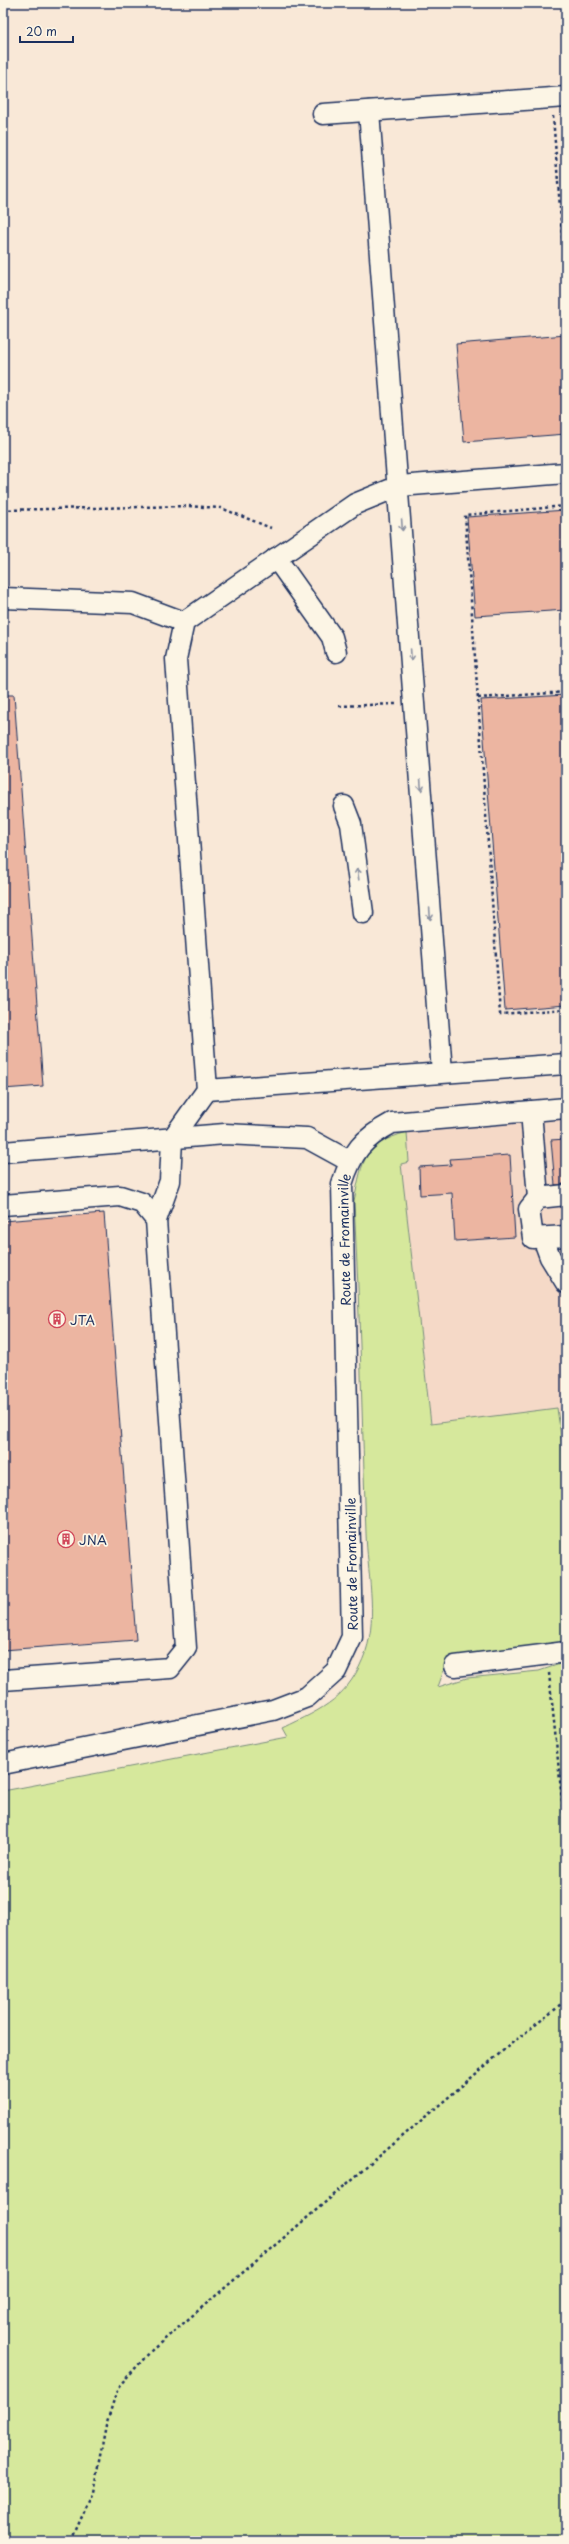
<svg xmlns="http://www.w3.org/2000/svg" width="569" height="2544" font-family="'Playpen Sans',sans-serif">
<rect width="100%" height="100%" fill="#f9e8d7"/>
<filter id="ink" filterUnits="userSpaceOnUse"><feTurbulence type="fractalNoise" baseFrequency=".025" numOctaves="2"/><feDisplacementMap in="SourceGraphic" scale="8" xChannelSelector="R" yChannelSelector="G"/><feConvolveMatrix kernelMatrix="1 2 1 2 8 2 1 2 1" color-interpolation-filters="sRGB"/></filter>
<g filter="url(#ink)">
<polygon fill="#f5d9c7" points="566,1117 566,1471 556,1409 431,1424 401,1164 409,1162 407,1132"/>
<path fill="#d6e89c" stroke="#788c7d" d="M407,1132L409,1162L401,1164L431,1424L557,1408L566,1471V1643L458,1659L445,1667L438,1687L467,1678L539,1671L566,1662V2541H3V1791L288,1737L283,1728C324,1708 349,1698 366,1651C378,1615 367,1570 366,1533C362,1422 360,1311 354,1201C363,1158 363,1145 407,1132Z"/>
<g fill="#ecb5a1" stroke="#1b2f5e">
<polygon points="566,335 566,434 464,442 456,344"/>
<polygon points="566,510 566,610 475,616 467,517"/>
<polygon points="3,695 14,695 43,1086 3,1089"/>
<polygon points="566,695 566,1005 505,1010 481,700"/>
<polygon points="566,1139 566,1184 555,1185 551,1140"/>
<polygon points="510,1155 515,1237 455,1241 452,1193 420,1195 419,1167 451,1165 450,1159"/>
<polygon points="104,1213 136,1640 3,1650 3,1221"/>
</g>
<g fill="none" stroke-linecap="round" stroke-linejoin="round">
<g stroke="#1b2f5e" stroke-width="23">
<g id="minor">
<polyline points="369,111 442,1072"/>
<polyline points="323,114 566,97"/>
<polyline points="276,558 332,637 336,652"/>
<polyline points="3,598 133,603 184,622"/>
<polyline points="344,806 351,824 363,913"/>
<polyline points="207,1090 566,1064"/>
<polyline points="531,1111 538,1198"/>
<polyline points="3,1152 225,1134 307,1138 349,1161"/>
<polyline points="566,1195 538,1198 529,1209 533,1238 566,1236"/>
<polyline points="3,1205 120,1196 142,1203 156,1220 186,1648 170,1668 3,1680"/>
<polyline points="156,1220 170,1181 172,1139 207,1090 176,659 184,622 355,504 399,486 566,473"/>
<polyline points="543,1238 550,1257 566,1283"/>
<polyline points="455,1666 566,1652"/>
<path id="s1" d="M3,1764L273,1710L307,1697L336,1671L352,1637L342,1184C352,1152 362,1139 392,1123L566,1108"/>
</g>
</g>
<g stroke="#1b2f5e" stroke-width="2.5" stroke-dasharray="3 3" stroke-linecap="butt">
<polyline points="553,116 566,287"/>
<polyline points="566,506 465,515 500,1014 566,1009"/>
<polyline points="3,510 187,506 221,508 271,528"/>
<polyline points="478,698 566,692"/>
<polyline points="339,706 396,704"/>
<polyline points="549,1673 566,1839"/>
<polyline points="71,2541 93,2492 106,2425 118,2387 152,2350 512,2043 557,2008 566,1998"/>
</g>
<use href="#minor" stroke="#fcf5e5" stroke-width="20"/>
</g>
<defs><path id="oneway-shaft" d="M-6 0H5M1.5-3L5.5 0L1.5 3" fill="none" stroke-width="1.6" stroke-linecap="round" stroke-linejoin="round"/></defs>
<g stroke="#8c92a2">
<use href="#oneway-shaft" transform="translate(402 525) rotate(86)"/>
<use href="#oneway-shaft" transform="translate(411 655) rotate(86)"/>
<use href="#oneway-shaft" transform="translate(421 785) rotate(86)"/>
<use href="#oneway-shaft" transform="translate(358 874) rotate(-98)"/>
<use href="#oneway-shaft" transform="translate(430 914) rotate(86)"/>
</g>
</g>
<defs>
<g id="building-ring" transform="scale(0.9)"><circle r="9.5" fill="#fcf5e5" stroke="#d1495b" stroke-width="1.5"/><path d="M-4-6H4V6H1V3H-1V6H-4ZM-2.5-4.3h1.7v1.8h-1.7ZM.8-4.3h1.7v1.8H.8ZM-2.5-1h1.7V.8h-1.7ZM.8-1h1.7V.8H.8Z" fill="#d1495b"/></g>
</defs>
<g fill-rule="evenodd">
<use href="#building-ring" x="57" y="1319"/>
<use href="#building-ring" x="66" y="1539"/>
</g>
<g text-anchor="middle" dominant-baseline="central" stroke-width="3.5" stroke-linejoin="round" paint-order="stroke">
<g font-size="13" fill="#1b2f5e" stroke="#fcf5e5">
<text stroke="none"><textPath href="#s1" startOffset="786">Route de Fromainville</textPath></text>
<text transform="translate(351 1564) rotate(-91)">Route de Fromainville</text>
</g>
<g font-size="13" fill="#1b2f5e" stroke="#fcf5e5" text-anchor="start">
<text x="70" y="1319">JTA</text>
<text x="79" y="1539">JNA</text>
</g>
</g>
<rect width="569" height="2544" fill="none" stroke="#fcf5e5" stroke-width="16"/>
<rect x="8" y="8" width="553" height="2528" fill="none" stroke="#1b2f5e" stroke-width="1.5" filter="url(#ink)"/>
<path d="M20 36v6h53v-6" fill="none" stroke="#1b2f5e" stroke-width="2"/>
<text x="26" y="36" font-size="12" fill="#1b2f5e" stroke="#fcf5e5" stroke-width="3" paint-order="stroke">20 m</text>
</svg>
